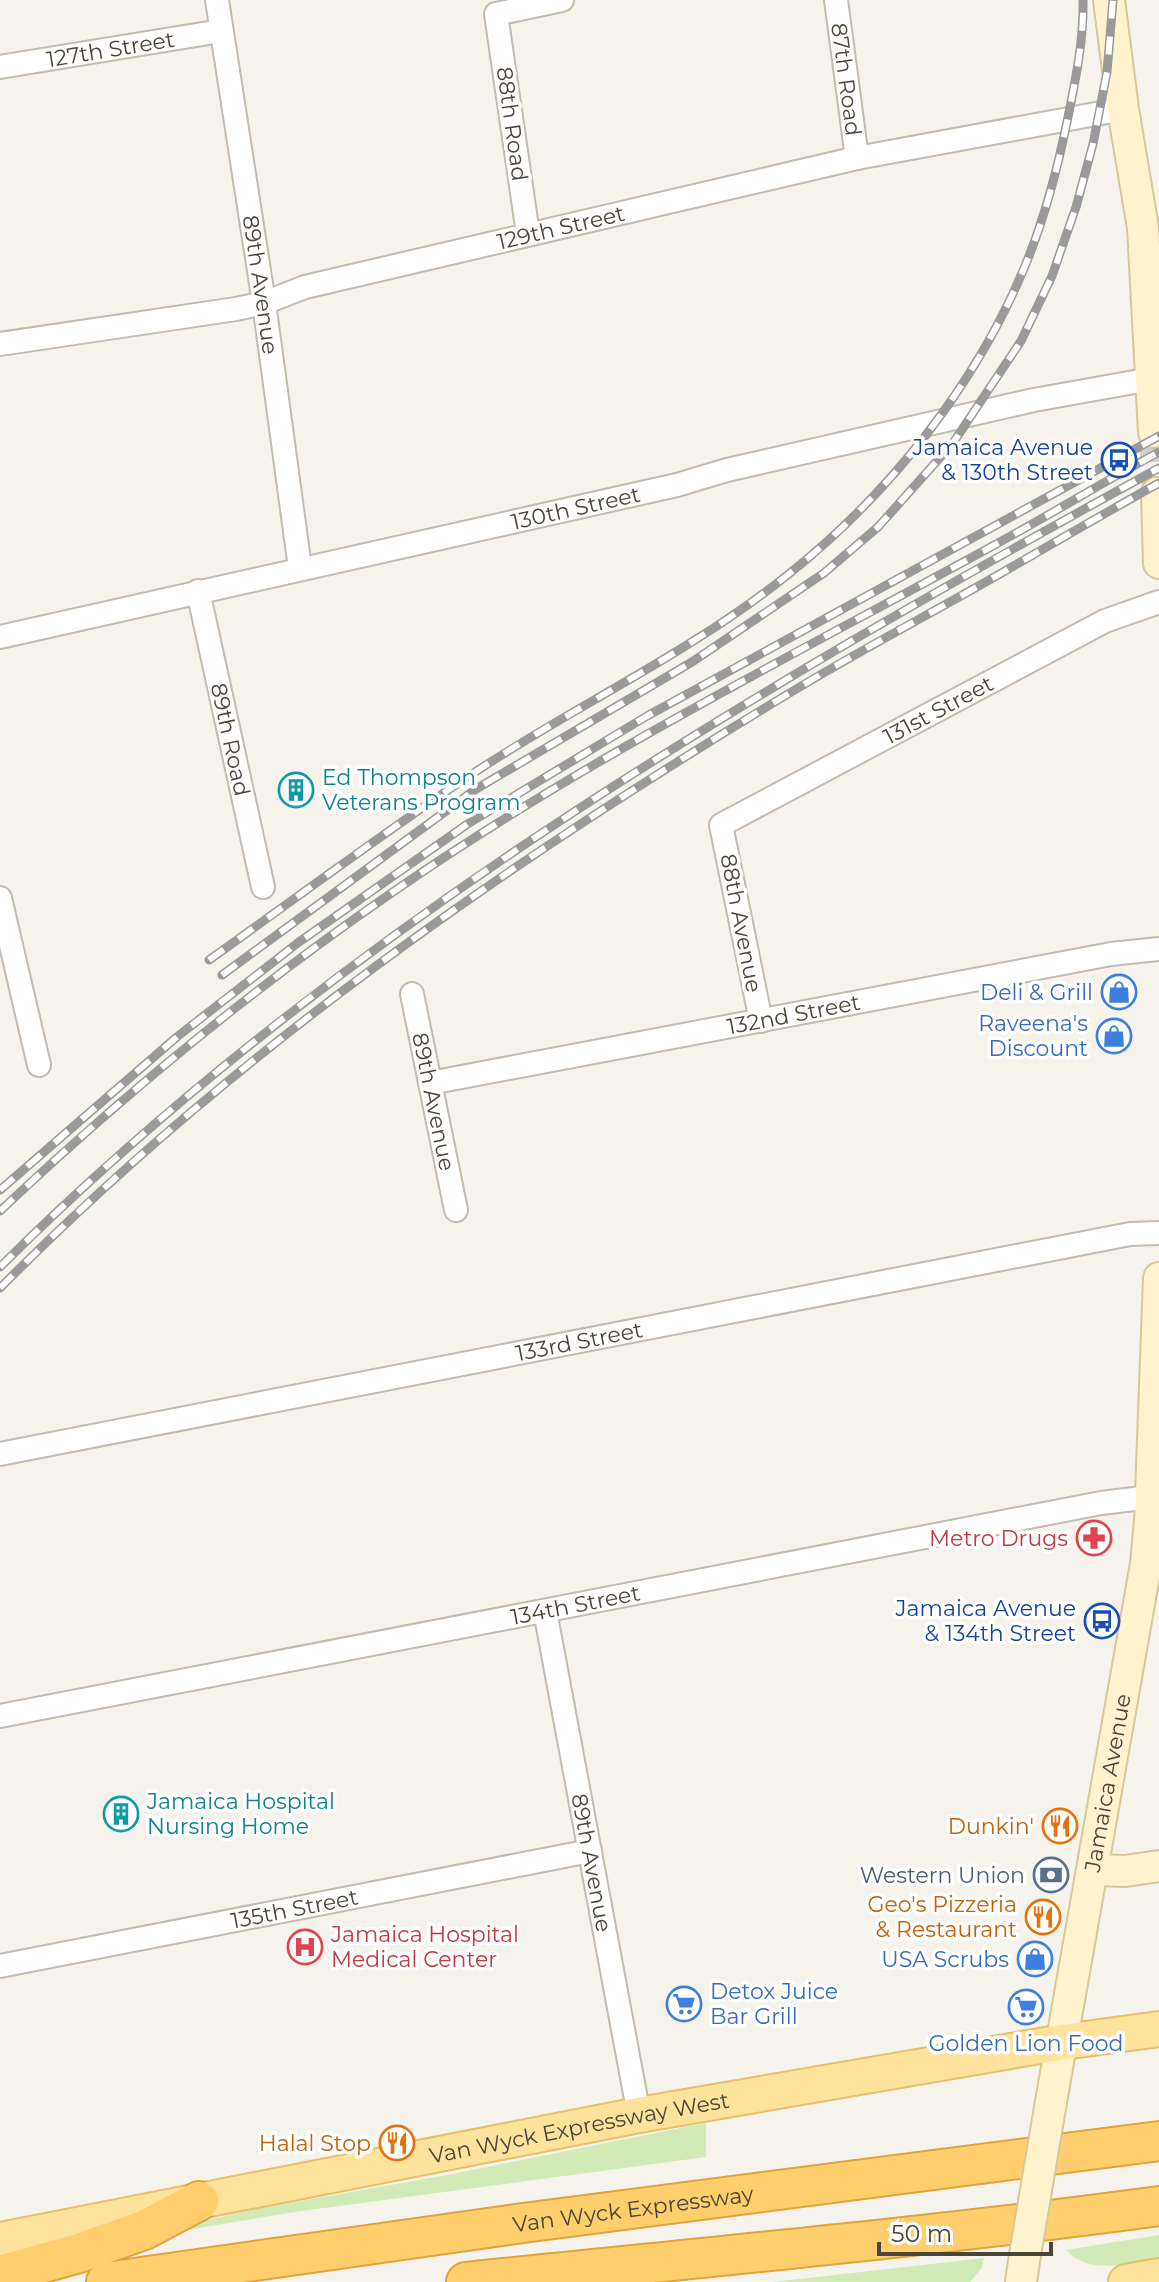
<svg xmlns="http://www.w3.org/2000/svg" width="1159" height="2282" font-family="Montserrat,sans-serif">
<rect width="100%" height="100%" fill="#f6f3ec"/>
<g fill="#d2eab5">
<polygon points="706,2123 706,2157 294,2212 170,2233 169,2229 256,2209 452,2174"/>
<path d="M1159,2235V2258C1129,2263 1089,2276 1066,2250Z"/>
<polygon points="984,2258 982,2268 970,2282 773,2282"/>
</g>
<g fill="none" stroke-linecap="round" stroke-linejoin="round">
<polyline stroke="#d4d0c8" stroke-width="30" stroke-dasharray="30 15" stroke-linecap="butt" points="1154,432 1157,493"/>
<g stroke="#c2bbae" stroke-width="26">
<g id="minor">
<path id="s1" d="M217,0L264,303L300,568"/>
<path id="s2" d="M836,0L857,158"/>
<path id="s3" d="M0,67L221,31"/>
<polyline points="528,234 496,14 562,0"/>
<path id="s4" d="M0,344L236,309L264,303L305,287L857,158L1123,109"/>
<path id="s5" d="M198,591L263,887"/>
<path id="s6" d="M0,637L677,485L727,470L1034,400L1151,379"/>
<polyline points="0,898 39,1065"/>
<path id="s7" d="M412,994L456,1210"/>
<path id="s8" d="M761,1021L721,825L1105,621L1159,602"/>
<path id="s9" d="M430,1083L1111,954L1159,949"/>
<path id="s10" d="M0,1454L1130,1234L1159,1233"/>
<path id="s11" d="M545,1611L639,2115"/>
<path id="s12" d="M0,1716L1101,1503L1151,1497"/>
<path id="s13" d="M0,1966L590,1851"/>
</g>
</g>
<g stroke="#d6c79b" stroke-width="34">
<g id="secondary">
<polyline points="1109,0 1123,109 1143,228 1154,432"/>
<polyline points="1157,493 1159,563"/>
<polyline points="1093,1870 1125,1871 1159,1866"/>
<path id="s14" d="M1052,2096L1146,1564L1150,1520L1159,1278"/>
<polyline points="1021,2282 1025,2255"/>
</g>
</g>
<g stroke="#e6c16a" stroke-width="38">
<g id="primary">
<path id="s15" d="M0,2240L639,2115L1063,2042L1159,2029"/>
<polyline points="1126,2282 1159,2276"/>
</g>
</g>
<g stroke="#e0a43c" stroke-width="42">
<g id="motorway">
<polyline points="0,2275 79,2253 144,2230 199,2201"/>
<path id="s16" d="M106,2282L523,2223L1159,2141"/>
<path d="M466,2282C697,2258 928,2237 1159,2206"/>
</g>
</g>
<use href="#minor" stroke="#fff" stroke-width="22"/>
<use href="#secondary" stroke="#fff3cd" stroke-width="30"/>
<use href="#primary" stroke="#ffe39c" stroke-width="34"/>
<use href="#motorway" stroke="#ffcf6e" stroke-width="38"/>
<g stroke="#9a9a9a" stroke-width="9">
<g id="rail">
<path d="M209,960C295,899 379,836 466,778C572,707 691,653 790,573C890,493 976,385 1025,266C1044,220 1057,171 1067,122C1075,82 1084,41 1083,0"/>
<polyline points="222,975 476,789 692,662 824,573 878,527 953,443 1021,341 1052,276 1076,207 1093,144 1107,72 1113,0"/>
<polyline points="0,1190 178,1036 299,942 466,825 647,716 1159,436"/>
<path d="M0,1211C122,1096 252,989 390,894C580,762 786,659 989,548C1046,517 1102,483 1159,452"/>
<path d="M0,1267C336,933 747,694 1159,468"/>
<path d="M0,1288C233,1053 505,864 788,694C857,652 928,615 998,575C1052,544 1105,513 1159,483"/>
</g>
</g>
<use href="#rail" stroke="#fff" stroke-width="6" stroke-dasharray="18" stroke-linecap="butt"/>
<g stroke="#d6c79b" stroke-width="34" stroke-linecap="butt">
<polyline id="secondary-bridge" points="1025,2255 1052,2096"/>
</g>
<use href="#secondary-bridge" stroke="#fff3cd" stroke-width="30"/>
</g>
<defs>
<g id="bus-ring" transform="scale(1.8)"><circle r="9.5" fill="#fff" stroke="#1a4fb4" stroke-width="1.5"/><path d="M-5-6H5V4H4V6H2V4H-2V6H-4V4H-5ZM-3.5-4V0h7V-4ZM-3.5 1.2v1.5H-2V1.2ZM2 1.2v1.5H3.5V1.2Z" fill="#1a4fb4"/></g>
<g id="building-ring" transform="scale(1.8)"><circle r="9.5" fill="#fff" stroke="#0f9aa8" stroke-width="1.5"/><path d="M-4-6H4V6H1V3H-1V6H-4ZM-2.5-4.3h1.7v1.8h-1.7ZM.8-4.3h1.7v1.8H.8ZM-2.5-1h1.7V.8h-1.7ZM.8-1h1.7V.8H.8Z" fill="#0f9aa8"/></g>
<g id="shop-ring" transform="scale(1.8)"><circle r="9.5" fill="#fff" stroke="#3f7fe0" stroke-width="1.5"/><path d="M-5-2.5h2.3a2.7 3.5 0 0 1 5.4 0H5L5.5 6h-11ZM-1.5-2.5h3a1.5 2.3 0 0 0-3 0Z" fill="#3f7fe0"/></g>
<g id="pharmacy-ring" transform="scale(1.8)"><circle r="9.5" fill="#fff" stroke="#e0444e" stroke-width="1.5"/><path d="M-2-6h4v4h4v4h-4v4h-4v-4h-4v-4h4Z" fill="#e0444e"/></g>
<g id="restaurant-ring" transform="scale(1.8)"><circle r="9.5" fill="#fff" stroke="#e8710a" stroke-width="1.5"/><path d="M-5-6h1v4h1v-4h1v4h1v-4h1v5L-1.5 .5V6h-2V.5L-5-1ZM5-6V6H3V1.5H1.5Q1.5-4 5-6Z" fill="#e8710a"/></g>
<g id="bank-ring" transform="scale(1.8)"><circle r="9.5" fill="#fff" stroke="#5c6f8a" stroke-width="1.5"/><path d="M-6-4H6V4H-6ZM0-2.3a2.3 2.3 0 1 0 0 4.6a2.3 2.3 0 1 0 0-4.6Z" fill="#5c6f8a"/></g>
<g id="hospital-ring" transform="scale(1.8)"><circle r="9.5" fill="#fff" stroke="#e0444e" stroke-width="1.5"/><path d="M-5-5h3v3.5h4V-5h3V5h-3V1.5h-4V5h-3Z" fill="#e0444e"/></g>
<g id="supermarket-ring" transform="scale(1.8)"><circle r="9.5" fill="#fff" stroke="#3f7fe0" stroke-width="1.5"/><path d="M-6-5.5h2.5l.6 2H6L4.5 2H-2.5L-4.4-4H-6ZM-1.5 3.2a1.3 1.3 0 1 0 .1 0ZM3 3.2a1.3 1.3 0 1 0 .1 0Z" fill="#3f7fe0"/></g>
</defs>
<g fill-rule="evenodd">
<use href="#bus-ring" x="1119" y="460"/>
<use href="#building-ring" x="296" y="790"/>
<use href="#shop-ring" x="1119" y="992"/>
<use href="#shop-ring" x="1114" y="1036"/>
<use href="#pharmacy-ring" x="1094" y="1538"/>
<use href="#bus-ring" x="1102" y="1621"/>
<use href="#building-ring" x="121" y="1814"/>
<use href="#restaurant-ring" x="1060" y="1826"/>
<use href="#bank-ring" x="1051" y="1875"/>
<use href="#restaurant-ring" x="1043" y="1917"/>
<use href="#hospital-ring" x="305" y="1947"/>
<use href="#shop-ring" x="1035" y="1959"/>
<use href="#supermarket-ring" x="684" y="2004"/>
<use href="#supermarket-ring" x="1026" y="2007"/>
<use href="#restaurant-ring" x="397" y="2143"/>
</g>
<g text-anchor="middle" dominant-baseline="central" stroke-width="7" stroke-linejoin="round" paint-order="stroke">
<g font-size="22" fill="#4b4439" stroke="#fff">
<text stroke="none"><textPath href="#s3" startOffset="112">127th Street</textPath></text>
<text stroke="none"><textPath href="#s2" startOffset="80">87th Road</textPath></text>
<text transform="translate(512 124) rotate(82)">88th Road</text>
<text stroke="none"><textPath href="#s4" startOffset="574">129th Street</textPath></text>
<text stroke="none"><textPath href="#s1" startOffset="288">89th Avenue</textPath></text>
<text stroke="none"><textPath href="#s6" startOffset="590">130th Street</textPath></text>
<text stroke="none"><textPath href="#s8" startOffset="446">131st Street</textPath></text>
<text stroke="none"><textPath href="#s5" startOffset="152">89th Road</textPath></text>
<text transform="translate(741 923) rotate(79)">88th Avenue</text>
<text stroke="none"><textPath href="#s9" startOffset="370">132nd Street</textPath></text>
<text stroke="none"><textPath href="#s7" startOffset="110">89th Avenue</textPath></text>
<text stroke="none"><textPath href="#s10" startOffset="590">133rd Street</textPath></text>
<text stroke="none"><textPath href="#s12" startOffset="586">134th Street</textPath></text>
<text stroke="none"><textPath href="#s14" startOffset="318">Jamaica Avenue</textPath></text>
<text stroke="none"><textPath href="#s11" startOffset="256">89th Avenue</textPath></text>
<text stroke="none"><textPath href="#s13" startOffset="300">135th Street</textPath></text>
<text stroke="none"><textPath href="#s15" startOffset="590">Van Wyck Expressway West</textPath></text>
<text stroke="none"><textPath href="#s16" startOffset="532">Van Wyck Expressway</textPath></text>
</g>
<g font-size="22" fill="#164399" stroke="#fff" text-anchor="end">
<text x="1093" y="447">Jamaica Avenue<tspan x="1093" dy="25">&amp; 130th Street</tspan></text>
<text x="1076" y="1608">Jamaica Avenue<tspan x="1076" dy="25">&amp; 134th Street</tspan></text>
</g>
<g font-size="22" fill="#0d838f" stroke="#fff" text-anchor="start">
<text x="322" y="777">Ed Thompson<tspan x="322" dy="25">Veterans Program</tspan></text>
<text x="147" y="1801">Jamaica Hospital<tspan x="147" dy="25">Nursing Home</tspan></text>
</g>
<g font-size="22" fill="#366cbe" stroke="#fff" text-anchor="end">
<text x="1093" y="992">Deli &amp; Grill</text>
<text x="1088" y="1023">Raveena's<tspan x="1088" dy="25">Discount</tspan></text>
<text x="1009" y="1959">USA Scrubs</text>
<text x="710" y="1991" text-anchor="start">Detox Juice<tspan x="710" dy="25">Bar Grill</tspan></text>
<text x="1026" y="2043" text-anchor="middle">Golden Lion Food</text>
</g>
<g font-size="22" fill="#be3a42" stroke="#fff" text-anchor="end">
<text x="1068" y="1538">Metro Drugs</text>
<text x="331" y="1934" text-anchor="start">Jamaica Hospital<tspan x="331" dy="25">Medical Center</tspan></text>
</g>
<g font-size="22" fill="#c56008" stroke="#fff" text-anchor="end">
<text x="1034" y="1826">Dunkin'</text>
<text x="1017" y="1904">Geo's Pizzeria<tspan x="1017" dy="25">&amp; Restaurant</tspan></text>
<text x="371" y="2143">Halal Stop</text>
</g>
<g font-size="22" fill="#4e5e75" stroke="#fff" text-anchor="end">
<text x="1025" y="1875">Western Union</text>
</g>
</g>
<path d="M879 2242v12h172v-12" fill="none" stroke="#4b4439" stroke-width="4"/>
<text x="891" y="2242" font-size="24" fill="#4b4439" stroke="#ffffff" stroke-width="6" paint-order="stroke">50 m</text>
</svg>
